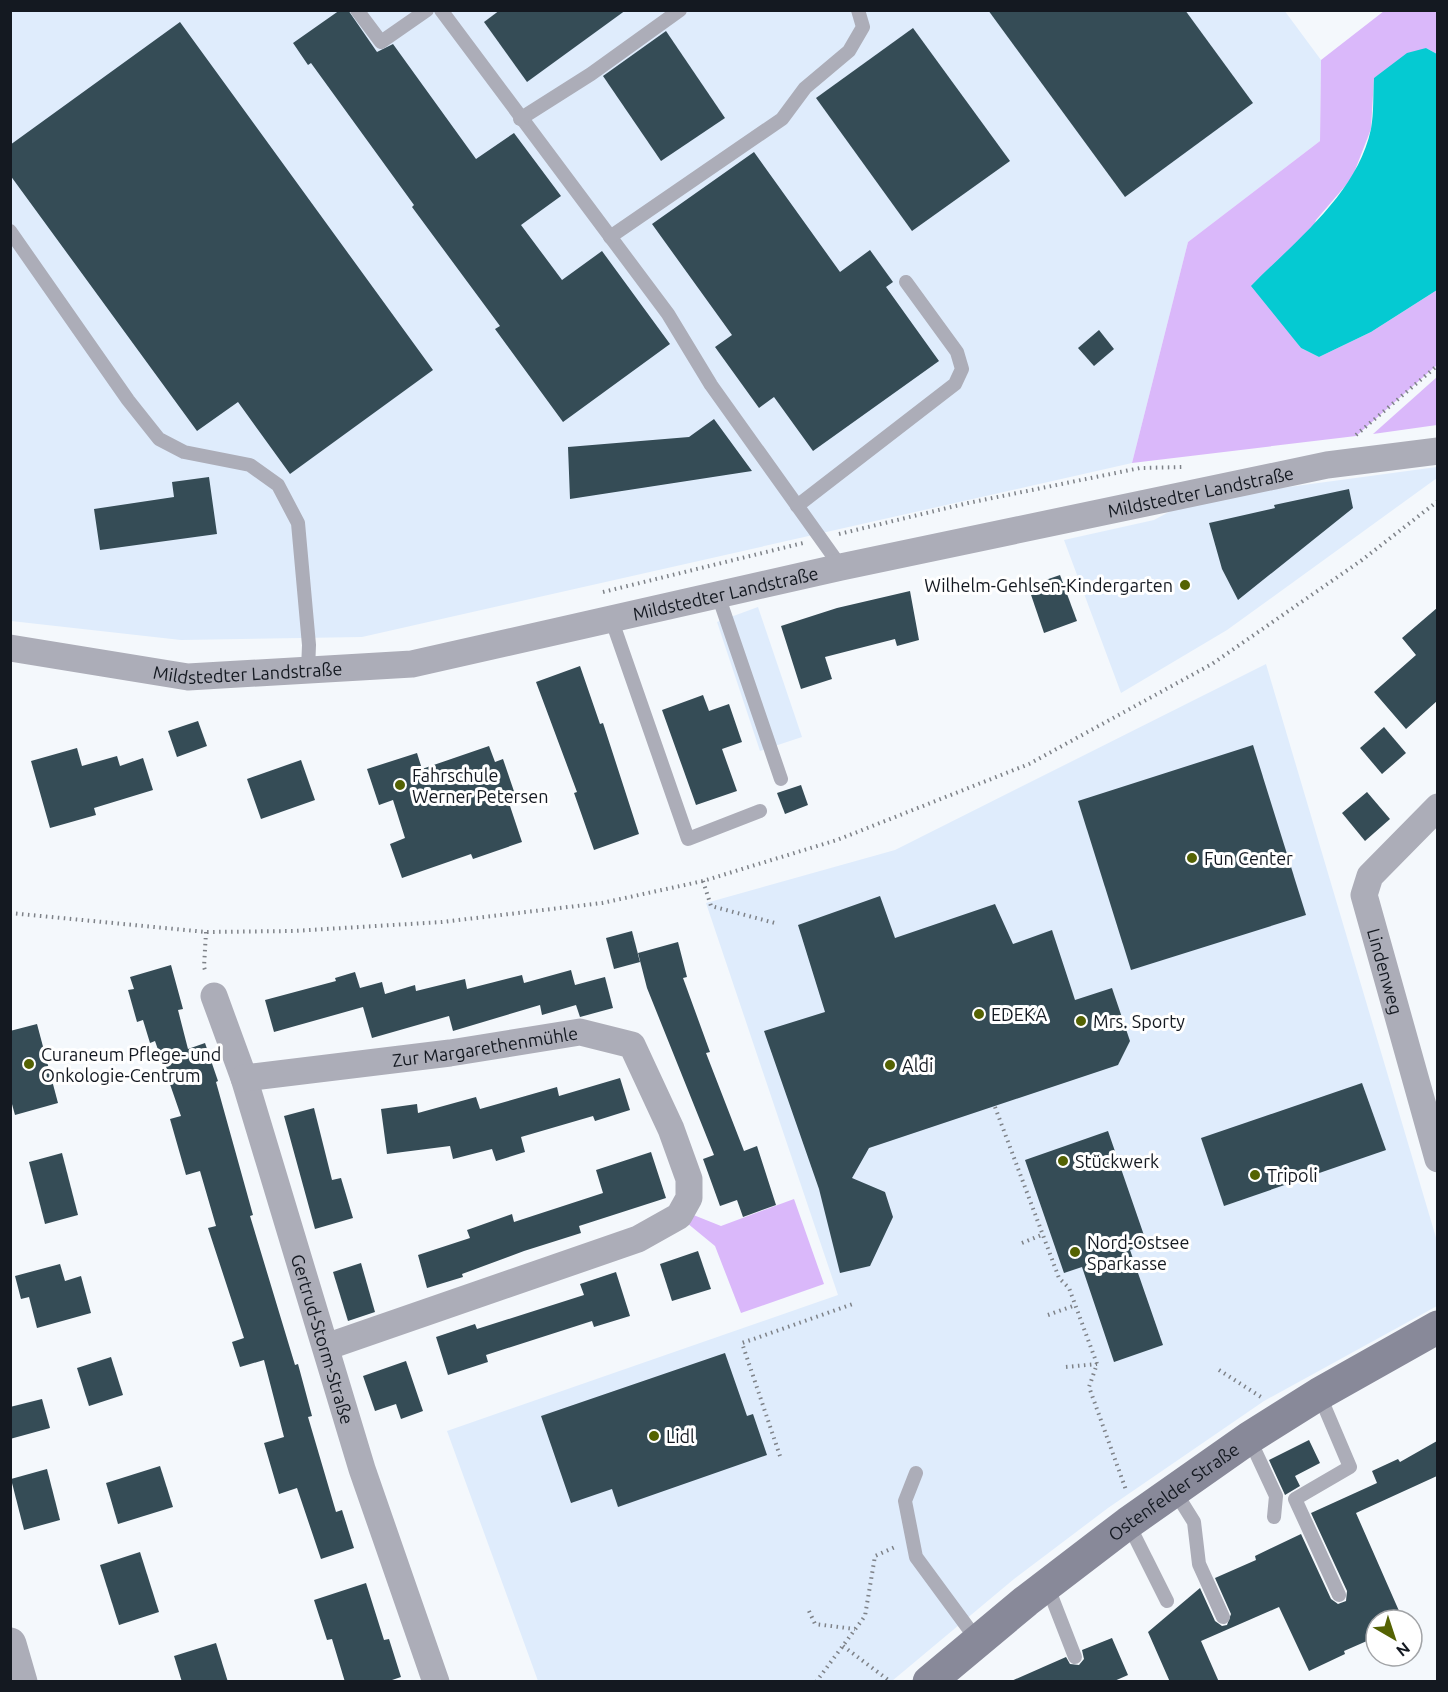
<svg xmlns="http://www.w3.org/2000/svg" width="1448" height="1692" font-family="Ubuntu,sans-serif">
<rect width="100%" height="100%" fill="#f4f8fc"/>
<g fill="#dfecfc">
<polygon points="1284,10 1321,60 1320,141 1188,242 1132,463 362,637 181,640 11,621 11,11"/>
<polygon points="1437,467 1437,478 1227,630 1121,693 1064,540 1154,520 1191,500"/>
<polygon points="758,607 802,737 760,751 717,622"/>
<polygon points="1266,664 1437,1241 1437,1306 1264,1401 1108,1508 1014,1579 892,1681 538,1681 447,1431 838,1295 706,903 895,850"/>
</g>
<g fill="#dab8fa">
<polygon points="1384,11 1437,11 1437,54 1426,48 1374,78 1371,129 1352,178 1316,220 1280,320 1301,348 1319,357 1371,332 1437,290 1437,365 1356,436 1132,463 1188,242 1320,141 1321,60"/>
<polygon points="1437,377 1437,425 1373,434"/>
<polygon points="794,1199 824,1284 741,1313 715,1246 687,1223 691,1214 721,1226"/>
</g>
<path fill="#05cad2" d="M1426,48L1437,54V290L1371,332L1319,357L1301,348L1251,286C1295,241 1357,194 1371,129C1374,113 1373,94 1374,78L1407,53Z"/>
<g fill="#354c56">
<polygon points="340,10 348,10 377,52 393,44 476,159 514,133 561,196 521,225 562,280 602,251 670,344 563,422 495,329 500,326 412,207 414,205 311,63 308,65 293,43"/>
<polygon points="500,10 626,10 527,82 484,22"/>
<polygon points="988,10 1185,10 1253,103 1125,197"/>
<polygon points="180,22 433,370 290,474 238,402 197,431 10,175 10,145"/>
<polygon points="913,28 1010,161 912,231 816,98"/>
<polygon points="666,31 725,118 661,161 603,76"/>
<polygon points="754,152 840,272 870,250 893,282 886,287 939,361 813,451 774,397 759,408 715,347 732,335 652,224"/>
<polygon points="1099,330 1114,349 1094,366 1078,348"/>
<polygon points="714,419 752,471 570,499 568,447 689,437"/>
<polygon points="209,477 217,534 100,550 94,509 174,497 172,482"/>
<polygon points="1349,489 1353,508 1238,600 1222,569 1209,523 1275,508 1274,505"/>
<polygon points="1060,575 1077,621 1044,633 1028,586"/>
<polygon points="910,591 919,640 897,646 895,639 825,657 832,679 801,689 781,626 837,608"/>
<polygon points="1437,608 1437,701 1406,729 1374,692 1416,655 1402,638"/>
<polygon points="580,666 600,724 603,723 639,834 594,850 574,793 577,792 536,682"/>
<polygon points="703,695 709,711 729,704 742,742 722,749 737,791 696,805 662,710"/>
<polygon points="198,721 207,746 177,757 168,731"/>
<polygon points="1384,727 1406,753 1382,774 1360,748"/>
<polygon points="1253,745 1306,915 1131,970 1078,801"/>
<polygon points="489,746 495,762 503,759 518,803 510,806 522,842 473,859 471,854 402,878 390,844 405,838 393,800 379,805 367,769 417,753 422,769"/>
<polygon points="77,748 82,766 117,756 120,766 143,758 153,790 94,808 96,815 50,828 31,761"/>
<polygon points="301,760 315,800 261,819 247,779"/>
<polygon points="801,785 808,805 785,814 777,793"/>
<polygon points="1367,792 1390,819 1365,841 1342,813"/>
<polygon points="880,896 895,938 995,904 1013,944 1052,930 1075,1000 1112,988 1130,1041 1118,1065 869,1148 852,1178 885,1192 893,1217 870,1266 840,1273 819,1189 764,1031 825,1012 798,925"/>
<polygon points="632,931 640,962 614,969 606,938"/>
<polygon points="678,942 687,977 683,978 710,1052 706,1053 744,1151 757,1146 776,1205 743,1217 737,1200 720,1206 703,1159 714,1155 647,988 638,953"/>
<polygon points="171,965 183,1009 178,1010 188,1049 205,1043 218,1081 216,1082 253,1215 250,1216 295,1365 298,1364 312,1416 308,1417 336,1512 342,1510 354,1548 321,1559 297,1488 279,1494 264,1443 284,1437 264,1360 240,1367 232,1342 244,1338 208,1228 216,1226 200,1171 186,1175 170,1119 181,1116 155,1041 150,1043 143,1020 137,1022 128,990 134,989 130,977"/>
<polygon points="571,970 575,985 605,977 613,1008 580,1017 576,1005 542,1015 540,1005 453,1031 449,1016 372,1038 363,1007 274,1032 265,1000 336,981 335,978 355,972 360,988 382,982 385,994 415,985 416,991 465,979 467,989 522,975 524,983"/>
<polygon points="37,1024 58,1103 15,1115 10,1097 10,1031"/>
<polygon points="620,1078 630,1110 595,1121 593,1116 521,1137 525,1152 496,1161 492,1149 453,1159 450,1146 387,1154 381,1109 417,1104 418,1113 476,1097 480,1109 557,1087 559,1096"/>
<polygon points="1362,1083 1386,1150 1224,1206 1201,1138"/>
<polygon points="314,1108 332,1180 341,1178 353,1218 315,1229 284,1116"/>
<polygon points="1108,1131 1147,1244 1130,1250 1163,1345 1114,1362 1082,1267 1064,1273 1025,1160"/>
<polygon points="651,1152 666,1198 579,1226 581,1233 524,1251 462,1274 463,1277 427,1288 418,1255 470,1238 467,1230 512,1214 514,1222 603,1193 596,1170"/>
<polygon points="62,1153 78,1215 45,1224 29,1162"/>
<polygon points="698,1251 711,1289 672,1301 660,1264"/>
<polygon points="361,1263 375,1312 348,1321 333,1272"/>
<polygon points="60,1264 65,1281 81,1276 91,1313 37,1328 29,1297 21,1299 15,1276"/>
<polygon points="616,1272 630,1316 594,1327 592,1321 486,1355 488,1362 448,1375 436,1337 475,1324 477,1329 584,1295 580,1284"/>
<polygon points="725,1353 747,1416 753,1414 767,1455 618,1507 612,1489 571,1503 541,1416"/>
<polygon points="111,1357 123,1395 89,1406 77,1368"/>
<polygon points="406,1361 423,1411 401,1419 396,1404 375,1411 363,1376"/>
<polygon points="42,1399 50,1428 10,1439 10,1407"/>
<polygon points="1309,1440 1320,1463 1295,1476 1300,1486 1285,1495 1269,1460"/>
<polygon points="1437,1441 1437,1476 1356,1513 1403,1620 1376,1620 1376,1637 1344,1651 1345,1654 1309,1671 1279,1607 1201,1641 1219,1682 1170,1682 1148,1632 1200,1588 1215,1621 1222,1626 1227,1625 1231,1614 1215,1578 1256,1560 1255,1556 1301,1534 1331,1599 1338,1604 1346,1601 1347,1591 1311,1513 1377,1483 1372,1471 1398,1459 1400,1462"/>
<polygon points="160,1466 173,1507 118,1524 106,1483"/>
<polygon points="47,1469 60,1520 24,1530 11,1479"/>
<polygon points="140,1552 159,1612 119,1625 100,1565"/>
<polygon points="366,1583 384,1640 389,1639 401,1677 386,1682 345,1682 332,1639 327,1640 314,1600"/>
<polygon points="1112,1638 1128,1675 1112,1682 1009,1682 1066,1657 1070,1664 1079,1665 1084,1659 1082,1650"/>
<polygon points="216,1643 228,1682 182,1682 174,1656"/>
</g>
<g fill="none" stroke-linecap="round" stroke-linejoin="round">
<g stroke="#7e8288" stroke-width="4" stroke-dasharray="1.5 4.5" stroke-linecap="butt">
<polyline points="1356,435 1438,365"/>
<polyline points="839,534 968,503 1140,468 1185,467"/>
<polyline points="603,592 803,543"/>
<polyline points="703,881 711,906 775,923"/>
<polyline points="10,913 206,932 293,931 442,922 602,903 703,881 837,840 1029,764 1212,664 1362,560 1438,501"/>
<polyline points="206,932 204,967 206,973"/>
<polyline points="995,1107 1059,1278 1069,1288 1097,1364 1089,1387 1126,1490"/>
<polyline points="1022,1243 1044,1234"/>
<polyline points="1048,1315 1076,1305"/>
<polyline points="1066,1367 1097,1364"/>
<polyline points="1219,1370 1261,1397"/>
<polyline points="780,1456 742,1343 853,1304"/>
<polyline points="809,1611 815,1624 855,1629"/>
<polyline points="843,1646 891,1682"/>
<polyline points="816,1682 865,1616 875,1556 895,1547"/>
</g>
<g stroke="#acadb8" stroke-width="14">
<polyline points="357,10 381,42 427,10"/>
<polyline points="441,10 668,314 711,385 841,567"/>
<polyline points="520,119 591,74 680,10"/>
<polyline points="10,231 128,400 159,439 184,452 250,465 278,485 298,523 309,645 308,670"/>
<polyline points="610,237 782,119 805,88 849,51 863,27 858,10"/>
<polyline points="797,506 955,384 962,369 957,352 906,282"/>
<polyline points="718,595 781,779"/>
<polyline points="611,618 688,839 760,811"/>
<polyline points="1319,1394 1350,1467 1295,1499 1339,1595"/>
<polyline points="1249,1438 1276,1496 1274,1517"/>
<polyline points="916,1473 905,1501 916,1557 977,1640"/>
<polyline points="1174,1490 1194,1522 1199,1564 1223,1617"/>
<polyline points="1128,1523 1167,1601"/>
<polyline points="1047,1585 1075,1657"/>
</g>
<g stroke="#acadb8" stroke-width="27">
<path id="s1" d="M10,648L188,677L412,664L841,567L1327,465L1438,451"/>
<path id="s2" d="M1438,807L1370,876L1364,895L1438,1159"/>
<path id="s3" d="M214,996L244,1078L362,1469L436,1682"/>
<path id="s4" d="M244,1078L450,1053L580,1032L632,1045L671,1129L689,1179V1198L679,1216L638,1239L326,1347"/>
</g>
<polyline stroke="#acadb8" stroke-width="33" points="10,1644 21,1682"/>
<path stroke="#888999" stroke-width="33" id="s5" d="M929,1682L1026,1601L1128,1523L1249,1438L1319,1394L1438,1327"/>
</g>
<g fill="#546203" stroke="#fff" stroke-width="2">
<circle cx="1185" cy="585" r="6"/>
<circle cx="400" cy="785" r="6"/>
<circle cx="1192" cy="858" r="6"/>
<circle cx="979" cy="1014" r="6"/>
<circle cx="1081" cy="1021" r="6"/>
<circle cx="29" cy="1064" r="6"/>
<circle cx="890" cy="1065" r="6"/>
<circle cx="1063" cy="1161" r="6"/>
<circle cx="1255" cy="1175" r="6"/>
<circle cx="1075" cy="1252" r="6"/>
<circle cx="654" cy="1436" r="6"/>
</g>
<g text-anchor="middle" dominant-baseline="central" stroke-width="6" stroke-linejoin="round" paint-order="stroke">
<g font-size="18" fill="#141921" stroke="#fff">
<text stroke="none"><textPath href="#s1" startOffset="1212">Mildstedter Landstraße</textPath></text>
<text stroke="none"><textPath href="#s1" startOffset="726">Mildstedter Landstraße</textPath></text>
<text stroke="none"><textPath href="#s1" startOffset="240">Mildstedter Landstraße</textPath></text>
<text stroke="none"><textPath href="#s2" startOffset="196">Lindenweg</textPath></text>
<text stroke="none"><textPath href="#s4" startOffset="243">Zur Margarethenmühle</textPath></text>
<text stroke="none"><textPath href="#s3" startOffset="360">Gertrud-Storm-Straße</textPath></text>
<text stroke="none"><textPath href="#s5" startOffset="310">Ostenfelder Straße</textPath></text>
</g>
<g font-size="18" fill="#141921" stroke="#fff" text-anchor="start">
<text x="1173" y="585" text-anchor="end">Wilhelm-Gehlsen-Kindergarten</text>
<text x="412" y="775">Fahrschule<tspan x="412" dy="21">Werner Petersen</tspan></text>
<text x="1204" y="858">Fun Center</text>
<text x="991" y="1014">EDEKA</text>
<text x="1093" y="1021">Mrs. Sporty</text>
<text x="41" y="1054">Curaneum Pflege- und<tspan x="41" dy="21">Onkologie-Centrum</tspan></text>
<text x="902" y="1065">Aldi</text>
<text x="1075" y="1161">Stückwerk</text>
<text x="1267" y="1175">Tripoli</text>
<text x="1087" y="1242">Nord-Ostsee<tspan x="1087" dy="21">Sparkasse</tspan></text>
<text x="666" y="1436">Lidl</text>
</g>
</g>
<rect width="1448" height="1692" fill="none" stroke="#141921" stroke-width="24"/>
<g transform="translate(1394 1638) rotate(141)"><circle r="28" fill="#ffffff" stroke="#a1a3a6" stroke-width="1.5"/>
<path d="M0-4.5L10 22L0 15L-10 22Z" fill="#546203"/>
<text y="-9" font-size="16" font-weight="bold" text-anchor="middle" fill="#141921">N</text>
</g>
</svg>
